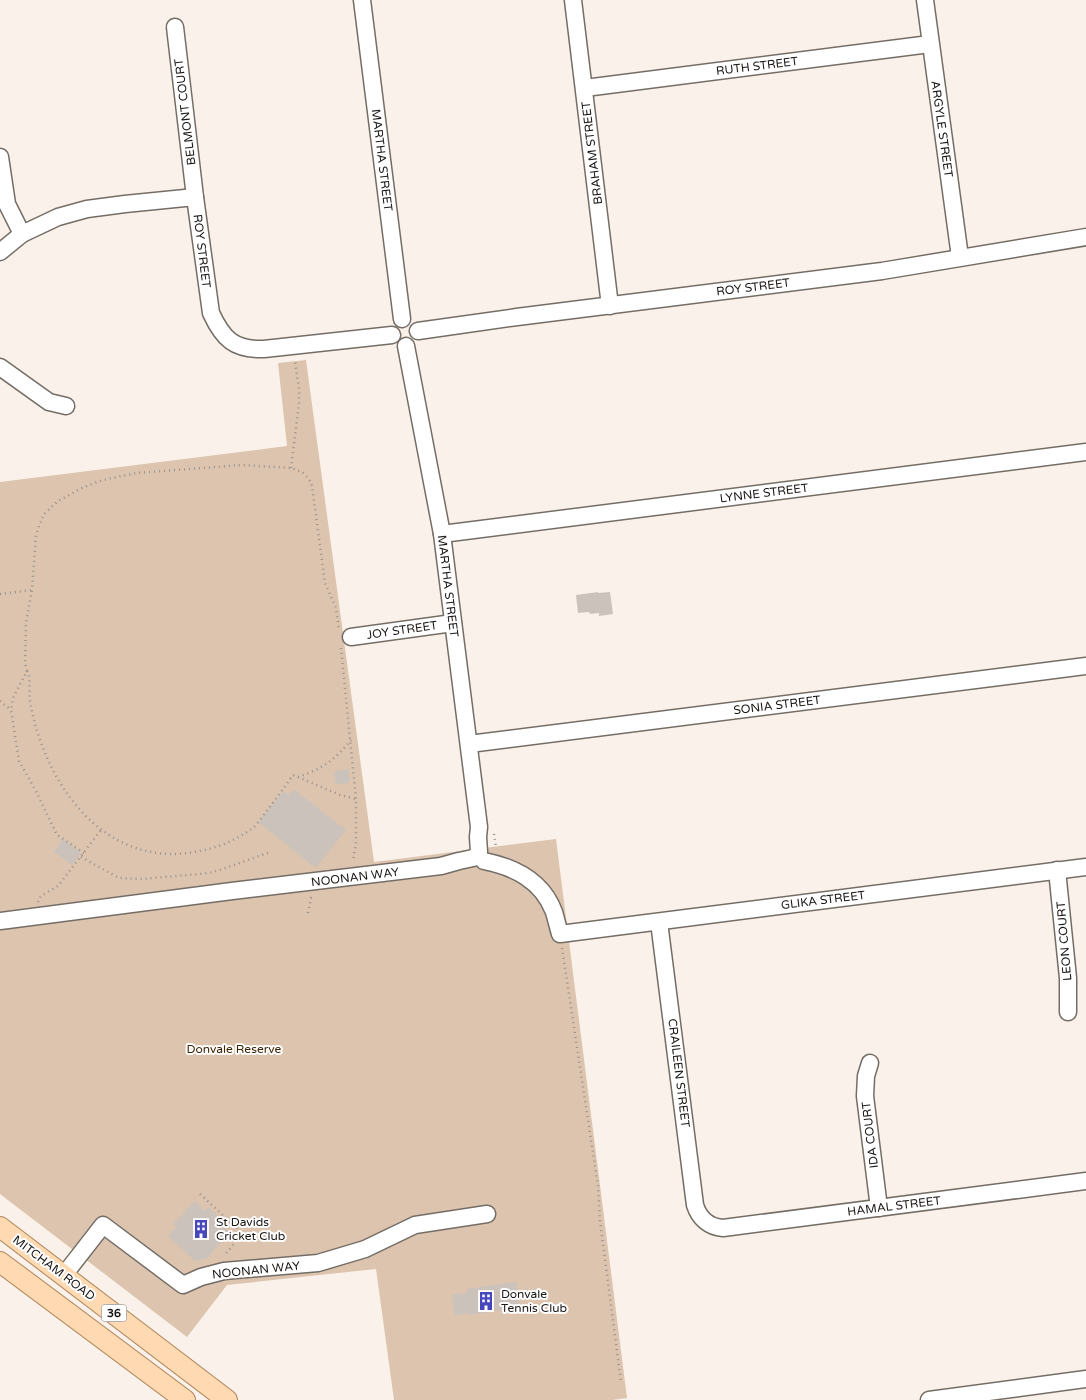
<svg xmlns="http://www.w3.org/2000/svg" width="1086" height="1400" font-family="'Varela Round',sans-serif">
<rect width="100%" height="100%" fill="#faf2ea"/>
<polygon fill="#dcc4ae" points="306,360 374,862 556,839 627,1398 612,1400 394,1400 376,1269 227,1285 187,1337 0,1194 0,482 287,446 278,363"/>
<g fill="#cbc3bb">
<polygon points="598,592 598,593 610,592 613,614 599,616 599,613 590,614 589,612 578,613 576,595"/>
<polygon points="349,769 350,783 336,784 334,771"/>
<polygon points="293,789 346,830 316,868 258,822 283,791 289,795"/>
<polygon points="63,839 81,852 72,865 54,852"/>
<polygon points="195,1201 205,1211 208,1207 224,1221 221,1224 230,1232 206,1259 195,1261 168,1236 176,1227 173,1224"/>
<polygon points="516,1282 520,1307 469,1315 468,1313 455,1315 452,1295 467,1293 467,1289"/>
</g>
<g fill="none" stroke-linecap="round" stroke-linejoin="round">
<g stroke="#746d66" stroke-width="19">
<g id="minor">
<polyline points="362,0 402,319"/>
<polyline points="573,0 610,306"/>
<polyline points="925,0 960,257"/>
<polyline points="175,27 195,197"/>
<polyline points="585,88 930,44"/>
<polyline points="0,157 7,204 22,234"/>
<path d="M0,252L22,234L58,217L87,209L125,204L195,197L211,313C223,339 234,350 264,349L392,335"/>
<polyline points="418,331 517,317 882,271 1086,237"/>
<polyline points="0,367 49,402 66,406"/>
<polyline points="442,534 1086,452"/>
<polyline points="351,637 453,623"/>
<polyline points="469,744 1086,666"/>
<path d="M484,861C514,867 542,880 554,912C556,919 558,927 560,934L1086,867"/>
<polyline points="1057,870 1068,978 1068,1012"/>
<polyline points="0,921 232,891 441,866 459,861 473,858 476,856 479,852 478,837 479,827 442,534 406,346"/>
<path d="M659,922L695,1205C699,1218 709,1227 723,1228L1086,1181"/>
<polyline points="870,1063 866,1076 865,1096 879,1208"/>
<polyline points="64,1275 103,1225 183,1285 201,1277 224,1271 318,1263 365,1249 415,1225 487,1214"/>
<polyline points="929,1400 1086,1379"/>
</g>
</g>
<g stroke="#ae8458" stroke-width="22">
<g id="major">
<polyline points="0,1227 227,1400"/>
<polyline points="0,1262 185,1400"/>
</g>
</g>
<g stroke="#98928d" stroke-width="2.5" stroke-dasharray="1 4" stroke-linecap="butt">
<polyline points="291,468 299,404 299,388 295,361"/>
<polyline points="0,594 32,590"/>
<polyline points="341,648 356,799 356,843 353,861"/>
<path d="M27,671L29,675C30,683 29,692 30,701C43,779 99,864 188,853C211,850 235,842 254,827C258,823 262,817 266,812C275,800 284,788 293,775L340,795L356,799"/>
<polyline points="0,701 11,710"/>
<path d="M298,777C322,769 335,760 351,740"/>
<polyline points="494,834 496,847 495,847"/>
<polyline points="84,853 57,835 36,791 19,761 11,710 13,698 27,671 25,663 26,623 32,590 36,536 39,526 44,514 58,501 84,487 103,480 136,473 242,465 291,468 302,472 309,479 312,486 325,583 336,608 339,630"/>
<polyline points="81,857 119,878 143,879 209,873 220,870 270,852"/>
<polyline points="38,902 41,896 58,886 101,830"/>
<polyline points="308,913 311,898 313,898"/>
<polyline points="562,948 598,1186 600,1221 621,1382"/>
<polyline points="200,1194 240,1231 239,1237 224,1256"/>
</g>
<use href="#minor" stroke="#fff" stroke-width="16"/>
<use href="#major" stroke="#fed9b1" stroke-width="20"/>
</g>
<defs>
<g id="building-bare" transform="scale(1.5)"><path d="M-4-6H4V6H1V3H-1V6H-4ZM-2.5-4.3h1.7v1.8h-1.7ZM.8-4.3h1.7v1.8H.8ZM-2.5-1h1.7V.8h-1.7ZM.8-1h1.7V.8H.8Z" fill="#4647bc" stroke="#fff" stroke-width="2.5" paint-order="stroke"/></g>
</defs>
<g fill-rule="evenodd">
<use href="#building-bare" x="201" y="1229"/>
<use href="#building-bare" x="486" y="1301"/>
</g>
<g text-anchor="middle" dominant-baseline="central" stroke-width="4" stroke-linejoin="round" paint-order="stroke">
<rect fill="#fff" stroke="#5e5c5a" stroke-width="1" x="101.5" y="1304.5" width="25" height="17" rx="4"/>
<g font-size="11" font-weight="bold" fill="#191614">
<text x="114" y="1313">36</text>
</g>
<g font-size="12" fill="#191614" stroke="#fff">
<text transform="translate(757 66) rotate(-7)">RUTH STREET</text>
<text transform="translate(185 112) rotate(-97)">BELMONT COURT</text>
<text transform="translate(942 129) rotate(82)">ARGYLE STREET</text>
<text transform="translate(592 153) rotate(-97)">BRAHAM STREET</text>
<text transform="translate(382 160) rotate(83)">MARTHA STREET</text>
<text transform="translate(202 251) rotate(83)">ROY STREET</text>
<text transform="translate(753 287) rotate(-7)">ROY STREET</text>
<text transform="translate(764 493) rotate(-7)">LYNNE STREET</text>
<text transform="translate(448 586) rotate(83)">MARTHA STREET</text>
<text transform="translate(402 630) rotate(-8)">JOY STREET</text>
<text transform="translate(777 705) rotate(-7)">SONIA STREET</text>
<text transform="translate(355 877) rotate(-7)">NOONAN WAY</text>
<text transform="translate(823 900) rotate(-7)">GLIKA STREET</text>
<text transform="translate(1064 941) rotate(-95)">LEON COURT</text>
<text transform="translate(679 1073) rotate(83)">CRAILEEN STREET</text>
<text transform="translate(870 1135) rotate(-97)">IDA COURT</text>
<text transform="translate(894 1206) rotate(-7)">HAMAL STREET</text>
<text transform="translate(54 1268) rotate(37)">MITCHAM ROAD</text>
<text transform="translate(256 1270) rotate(-6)">NOONAN WAY</text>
</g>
<g font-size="12" fill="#3f2504" stroke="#fff">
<text x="234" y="1049">Donvale Reserve</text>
</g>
<g font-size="12" fill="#191614" stroke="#fff" text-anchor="start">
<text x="216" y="1222">St Davids<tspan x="216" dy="14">Cricket Club</tspan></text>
<text x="501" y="1294">Donvale<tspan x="501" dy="14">Tennis Club</tspan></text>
</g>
</g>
</svg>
